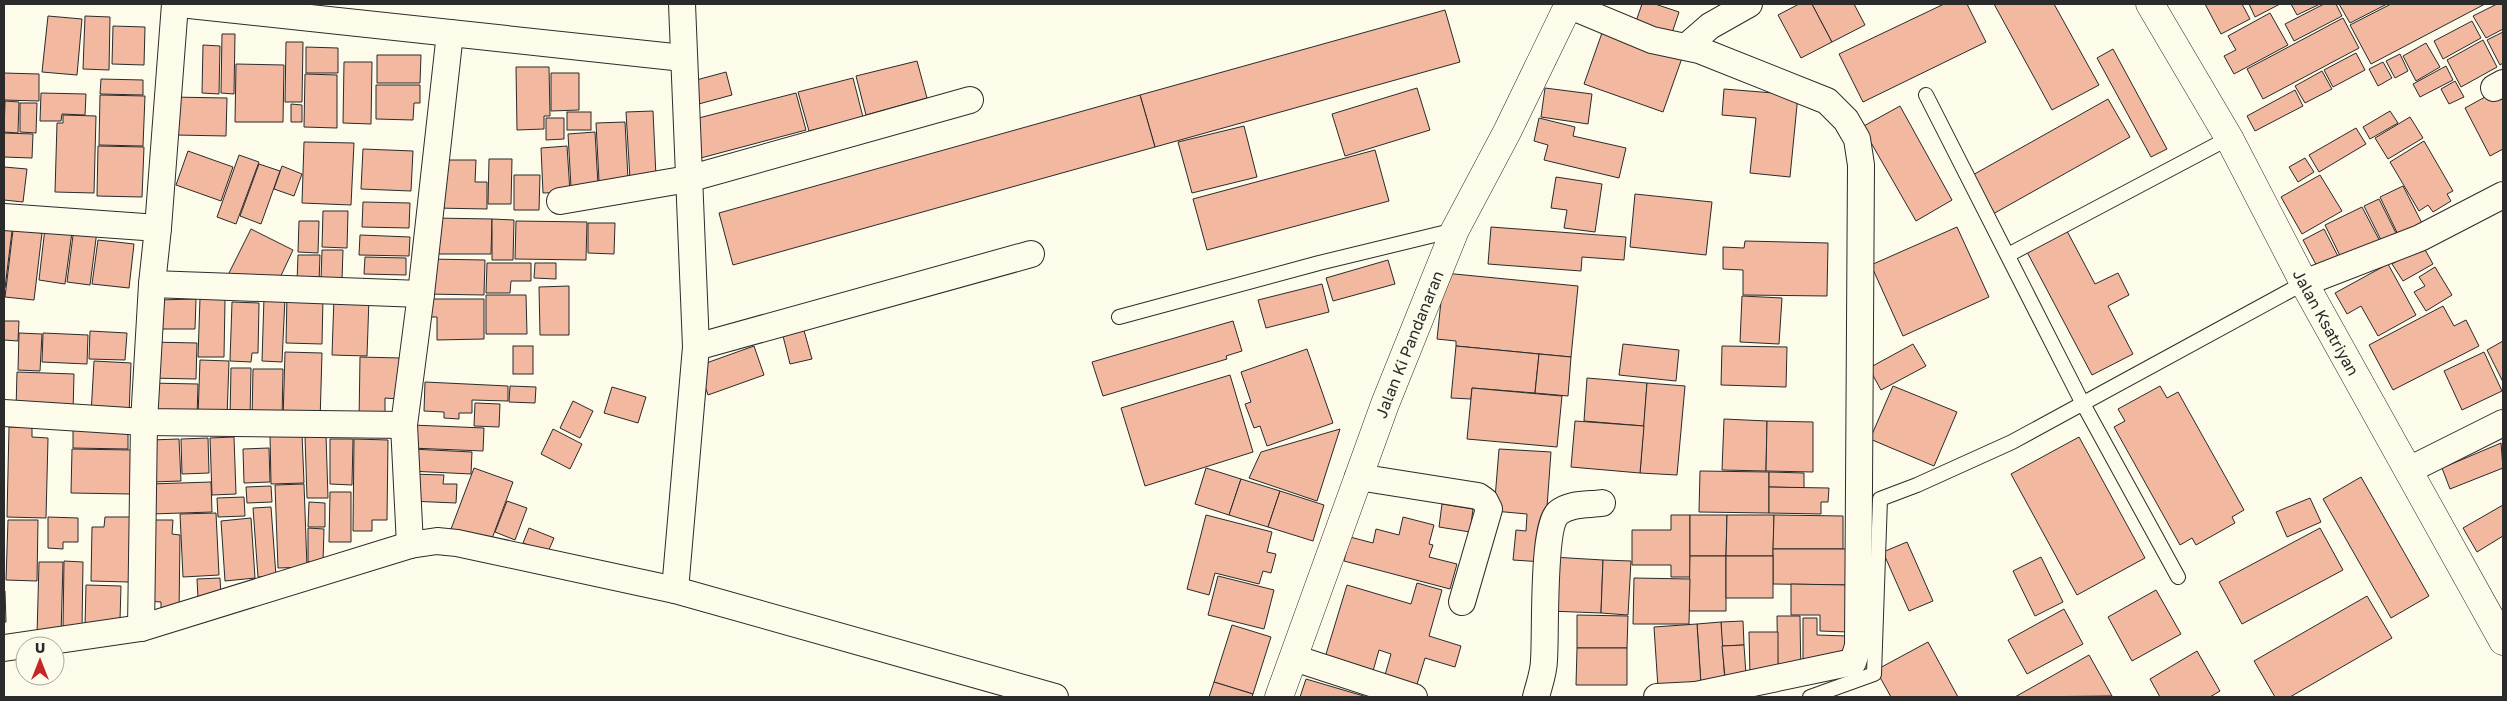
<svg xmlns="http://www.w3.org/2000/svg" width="2507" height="701" font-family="'Golos Text',sans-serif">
<rect width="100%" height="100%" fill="#fdfbea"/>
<g fill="#f2b8a0" stroke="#2b2b2b">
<polygon points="1642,4 1655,4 1679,12 1670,39 1634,27"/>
<polygon points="1799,4 1812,4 1832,42 1801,58 1778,15"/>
<polygon points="1812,4 1854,4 1865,25 1832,42"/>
<polygon points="1944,4 1967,4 1986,42 1863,102 1839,54"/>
<polygon points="1994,4 2054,4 2099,85 2052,110"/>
<polygon points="2205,4 2242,4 2250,19 2221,34"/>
<polygon points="2249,4 2280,4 2255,17"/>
<polygon points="2291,4 2320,4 2297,15"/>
<polygon points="2324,4 2336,4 2342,16 2294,41 2285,24"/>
<polygon points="2339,4 2387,4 2350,23"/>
<polygon points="2391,4 2485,4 2371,64 2350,25"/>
<polygon points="2497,4 2503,4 2503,29 2486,38 2473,16"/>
<polygon points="1445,10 1460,62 1155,147 1140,95"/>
<polygon points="2270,13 2288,45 2234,74 2224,56 2236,50 2228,36"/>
<polygon points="48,16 82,19 77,75 42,72"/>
<polygon points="85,16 110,17 109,70 83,69"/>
<polygon points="2343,18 2359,48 2263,99 2247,69"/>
<polygon points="2472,21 2481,38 2443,59 2434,41"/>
<polygon points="113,26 145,27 144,65 112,64"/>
<polygon points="1603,30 1682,58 1663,112 1584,84"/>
<polygon points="2503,32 2503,63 2500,65 2487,40"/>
<polygon points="222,34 235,34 234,94 221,93"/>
<polygon points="2483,40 2497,67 2461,87 2447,60"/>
<polygon points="286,42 303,42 302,102 285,102"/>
<polygon points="2426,43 2440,67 2416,81 2403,56"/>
<polygon points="203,45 220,46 219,94 202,93"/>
<polygon points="306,47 338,48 338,73 306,73"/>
<polygon points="2113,49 2167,149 2151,157 2097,58"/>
<polygon points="2356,53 2365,70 2333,87 2324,70"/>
<polygon points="2400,54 2408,71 2395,78 2386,61"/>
<polygon points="377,55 421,55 420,83 377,83"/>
<polygon points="917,61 927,98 866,115 856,76"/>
<polygon points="344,62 372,62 371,124 343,123"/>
<polygon points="2383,62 2392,78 2378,86 2369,69"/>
<polygon points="236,64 284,65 283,122 235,122"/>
<polygon points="2446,66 2453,80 2420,97 2413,84"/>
<polygon points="516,67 549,67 550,116 544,116 544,129 517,130"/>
<polygon points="2322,71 2332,89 2305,103 2295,86"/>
<polygon points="726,72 732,95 695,105 689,82"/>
<polygon points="4,73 39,74 39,101 4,100"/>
<polygon points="551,73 579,73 579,110 551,111"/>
<polygon points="305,74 337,75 337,128 304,127"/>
<polygon points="853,78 863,117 809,131 798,92"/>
<polygon points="101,79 143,80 143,95 100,94"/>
<polygon points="2455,81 2464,97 2449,104 2441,89"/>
<polygon points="376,85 420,85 420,103 414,103 413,120 376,119"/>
<polygon points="2503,85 2503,149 2490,156 2465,108 2496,91"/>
<polygon points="1417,88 1430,130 1345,156 1332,114"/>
<polygon points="1545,88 1592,94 1588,124 1541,117"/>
<polygon points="1724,89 1798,95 1790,177 1750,173 1756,118 1722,115"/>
<polygon points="2295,90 2303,106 2255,131 2247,116"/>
<polygon points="41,93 86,94 85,115 62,114 61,121 40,121"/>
<polygon points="796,93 806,130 697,159 687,121"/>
<polygon points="100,95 145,96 143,146 99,145"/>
<polygon points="1140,95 1155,147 733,265 719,213"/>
<polygon points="170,97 227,98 226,136 175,135"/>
<polygon points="2108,99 2130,137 1993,214 1971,176"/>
<polygon points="5,101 19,102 18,133 4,132"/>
<polygon points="20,103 37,103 36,133 20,132"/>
<polygon points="291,104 302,105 302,122 291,122"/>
<polygon points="1900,106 1952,200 1916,221 1862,127"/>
<polygon points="653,111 656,177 630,179 626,112"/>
<polygon points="2390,111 2398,123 2370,139 2363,127"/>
<rect x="567" y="112" width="24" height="18"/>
<polygon points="63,115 96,116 94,193 55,192 57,123 63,123"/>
<polygon points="2410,117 2423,138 2388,159 2375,138"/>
<polygon points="546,118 564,118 564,139 546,140"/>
<polygon points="1539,118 1575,127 1573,136 1626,148 1619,178 1544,160 1548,145 1534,141"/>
<polygon points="625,122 628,179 599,181 596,123"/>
<polygon points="1244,126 1257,177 1192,193 1178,142"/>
<polygon points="2356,128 2366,144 2319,172 2309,155"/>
<polygon points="595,132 598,185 571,187 568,134"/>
<polygon points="4,133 33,134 32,158 4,157"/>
<polygon points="2424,141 2453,191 2447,194 2451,201 2433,212 2428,205 2419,211 2390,162"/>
<polygon points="304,142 354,143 351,205 302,203"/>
<polygon points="98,146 144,147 142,197 97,196"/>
<polygon points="567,146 570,192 543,193 541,148"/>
<polygon points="363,149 413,151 411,191 361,189"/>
<polygon points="1375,150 1389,201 1207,250 1193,199"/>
<polygon points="188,151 233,167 221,201 176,185"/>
<polygon points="239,155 259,162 236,224 217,217"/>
<polygon points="2305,158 2314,172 2298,182 2289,167"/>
<polygon points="489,159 512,159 511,204 488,204"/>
<polygon points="436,160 476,160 475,182 487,182 487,209 435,208"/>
<polygon points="259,164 280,171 261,224 240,216"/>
<polygon points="282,166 302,174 294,196 274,189"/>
<polygon points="4,167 27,169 23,202 4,200"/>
<polygon points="514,175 540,175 539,210 514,210"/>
<polygon points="2320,175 2342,211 2302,234 2281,197"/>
<polygon points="1556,177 1602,184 1595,232 1564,228 1567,210 1551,208"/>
<polygon points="2403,186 2426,231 2402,243 2380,197"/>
<polygon points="1635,194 1712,202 1706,255 1630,247"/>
<polygon points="2379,199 2401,243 2386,250 2364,206"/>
<polygon points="363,202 410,203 409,228 362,227"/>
<polygon points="2362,207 2383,247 2345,266 2325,225"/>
<polygon points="323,211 348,211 347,248 322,247"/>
<polygon points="434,218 492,219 491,254 434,254"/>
<polygon points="492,219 514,220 513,260 492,260"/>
<polygon points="299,221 319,221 318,253 298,252"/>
<polygon points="516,221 587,222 586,260 515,259"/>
<polygon points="4,222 13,223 5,288 4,288"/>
<polygon points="588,223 615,223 614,254 588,253"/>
<polygon points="1491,227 1626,237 1624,260 1582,257 1581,271 1488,264"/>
<polygon points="1957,227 1989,297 1903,336 1871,265"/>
<polygon points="45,228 72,232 65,284 39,280"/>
<polygon points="74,228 97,231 90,285 67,282"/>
<polygon points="251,229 293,250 278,282 254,282 229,273"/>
<polygon points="2324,229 2342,264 2321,274 2303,240"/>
<polygon points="13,230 42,233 34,300 5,297"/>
<polygon points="2067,231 2095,284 2118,273 2129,295 2108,306 2133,354 2092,375 2027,252"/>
<polygon points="360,235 410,237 409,256 359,255"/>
<polygon points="98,240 134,244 129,288 92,284"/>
<polygon points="1745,241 1828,243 1827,296 1743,295 1743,270 1723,269 1723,247 1744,248"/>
<polygon points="2423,246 2433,264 2403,281 2392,264"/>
<polygon points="322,250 343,250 342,280 321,280"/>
<polygon points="298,255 320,255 319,283 297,282"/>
<polygon points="365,257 406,258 406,275 364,274"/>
<polygon points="427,259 485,260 484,295 426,294"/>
<polygon points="1388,260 1395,284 1333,301 1326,278"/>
<polygon points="487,263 531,263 531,281 511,281 510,293 486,293"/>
<polygon points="535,263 556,263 556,279 534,278"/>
<polygon points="2388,264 2416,315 2378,336 2361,306 2347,314 2335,293"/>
<polygon points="2435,267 2452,295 2426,311 2414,292 2425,286 2419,277"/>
<polygon points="1444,273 1578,286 1571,357 1456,346 1456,341 1437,339"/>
<polygon points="1322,284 1329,312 1266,328 1258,300"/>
<polygon points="569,286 569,335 540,335 539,287"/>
<polygon points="486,295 526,295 527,334 486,334"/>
<polygon points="287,296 323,297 322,344 286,343"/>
<polygon points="1742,296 1782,298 1779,344 1740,342"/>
<polygon points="264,297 285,298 282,362 262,361"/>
<polygon points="334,297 369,298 367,356 332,355"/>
<polygon points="200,298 225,299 224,357 198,357"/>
<polygon points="196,299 195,329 155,329 157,300"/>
<polygon points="429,299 484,299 484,339 437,340 437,317 430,317"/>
<polygon points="232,302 259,303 258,353 252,353 251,362 230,361"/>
<polygon points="2443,306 2454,326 2466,320 2479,346 2393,390 2369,345"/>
<polygon points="4,321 19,321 18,341 4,340"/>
<polygon points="1233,321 1242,351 1226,356 1227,359 1103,396 1092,362"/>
<polygon points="803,327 812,359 790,364 782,332"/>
<polygon points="90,331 127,333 125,360 89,359"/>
<polygon points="19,333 42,334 40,371 18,370"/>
<polygon points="43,333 88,335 87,364 42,362"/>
<polygon points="2503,341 2503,382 2487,350"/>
<polygon points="150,342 197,343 196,379 149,378"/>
<polygon points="1623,344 1679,350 1676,381 1619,375"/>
<polygon points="1913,344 1926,366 1881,390 1869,368"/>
<rect x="513" y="346" width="20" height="28"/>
<polygon points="754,346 764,375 708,395 698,366"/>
<polygon points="1456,346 1539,354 1535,393 1472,388 1471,399 1451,398"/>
<polygon points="1722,346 1787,347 1786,387 1721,385"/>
<polygon points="1307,349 1333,423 1267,446 1260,426 1254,428 1245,404 1251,402 1241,372"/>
<polygon points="285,352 322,353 320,422 283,420"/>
<polygon points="2484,352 2502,391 2462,410 2444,371"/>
<polygon points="1539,354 1571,357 1568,396 1535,393"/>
<polygon points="360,357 400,358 399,399 385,398 385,422 359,422"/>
<polygon points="200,360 229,361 227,417 198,416"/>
<polygon points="94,361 131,363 129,415 91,414"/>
<polygon points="231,368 251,368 250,419 230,418"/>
<polygon points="253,369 283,369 282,421 252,420"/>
<polygon points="17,372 74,374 73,412 16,410"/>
<polygon points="1230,375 1253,452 1145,486 1121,408"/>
<polygon points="1587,378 1647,383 1644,426 1584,421"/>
<polygon points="425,382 508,386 508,401 472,400 472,413 459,413 459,419 444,418 444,412 424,411"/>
<polygon points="149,383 198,384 197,418 148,417"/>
<polygon points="1647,383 1685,386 1677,475 1640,473"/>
<polygon points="510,386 536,387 535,403 509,402"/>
<polygon points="1893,386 1957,412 1934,466 1870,439"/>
<polygon points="2160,386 2167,398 2178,392 2244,510 2232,517 2235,523 2196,545 2192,538 2180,545 2114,427 2125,421 2118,409"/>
<polygon points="612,387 646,397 638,423 604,413"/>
<polygon points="1472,388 1562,396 1557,447 1467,439"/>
<polygon points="573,401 593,411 580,438 560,428"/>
<polygon points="475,403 500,404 499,427 474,426"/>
<polygon points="1724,419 1767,421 1766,471 1722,470"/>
<polygon points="1575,421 1644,426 1640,473 1571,467"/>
<polygon points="1767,421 1813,422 1813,472 1766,471"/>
<polygon points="412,425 484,428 483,451 411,448"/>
<polygon points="73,426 128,427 128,449 73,448"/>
<polygon points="9,427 32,427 32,437 48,438 46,518 7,517"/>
<polygon points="553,429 582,444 570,469 541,454"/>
<polygon points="1340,429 1317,501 1249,478 1261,452"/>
<polygon points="302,434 304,483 271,484 270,435"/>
<polygon points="326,435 328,498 307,498 305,436"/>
<polygon points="234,437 236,494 212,495 210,438"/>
<polygon points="2079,437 2145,558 2077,595 2011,474"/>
<polygon points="208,438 209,473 182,474 181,439"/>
<polygon points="179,439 181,481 151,482 150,440"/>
<polygon points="330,439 353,439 352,485 330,484"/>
<polygon points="354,439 388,440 387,520 372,520 372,531 353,531"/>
<polygon points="2501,443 2503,468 2450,489 2442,468"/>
<polygon points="269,448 270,482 244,483 243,449"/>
<polygon points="72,449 131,450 131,494 71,493"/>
<polygon points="411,449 472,452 471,474 410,471"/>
<polygon points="1499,449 1551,452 1543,562 1513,560 1516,530 1526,531 1527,514 1494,511"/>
<polygon points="474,468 513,482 490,544 451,529"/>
<polygon points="1206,468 1241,479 1229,515 1195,504"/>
<polygon points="1700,471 1769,472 1769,513 1699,512"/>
<polygon points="1769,472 1804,473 1804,488 1769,487"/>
<polygon points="410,474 444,475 443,484 457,484 456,503 409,501"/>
<polygon points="2361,477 2429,596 2391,618 2323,499"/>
<polygon points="1241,479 1280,491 1268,527 1229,515"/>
<polygon points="211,482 212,512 151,514 150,484"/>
<polygon points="304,484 307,567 278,568 275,485"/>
<polygon points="271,486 272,502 247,503 246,487"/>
<polygon points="1769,487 1829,488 1828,502 1821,502 1821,514 1769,513"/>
<polygon points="1280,491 1324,505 1313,541 1268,527"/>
<polygon points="330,492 351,492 351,542 329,542"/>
<polygon points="244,497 245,516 218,517 217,498"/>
<polygon points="2310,498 2321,522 2287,537 2276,512"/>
<polygon points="507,501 527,508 515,540 495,532"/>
<polygon points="309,502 325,503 325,527 308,527"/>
<polygon points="1442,504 1473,509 1470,532 1439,527"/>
<polygon points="2503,505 2503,536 2477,552 2463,528"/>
<polygon points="271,507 276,576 258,577 253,508"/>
<polygon points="216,513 219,575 183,577 180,514"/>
<polygon points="1206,515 1272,532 1267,552 1276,554 1271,573 1263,571 1259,584 1215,573 1209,595 1187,589"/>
<polygon points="1671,515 1690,515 1690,577 1671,577 1671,565 1632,565 1632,530 1671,530"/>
<polygon points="1690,515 1727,515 1726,556 1690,556"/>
<polygon points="1727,515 1774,515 1773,556 1726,556"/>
<polygon points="1774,515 1843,516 1843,549 1773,549"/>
<polygon points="48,517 78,518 78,542 63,542 63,549 48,548"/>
<polygon points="105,517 130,517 129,582 91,581 92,527 104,527"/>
<polygon points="1403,517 1434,525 1429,544 1433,545 1429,557 1457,564 1450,589 1344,561 1350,537 1373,543 1376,529 1399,535"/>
<polygon points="251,518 255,578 225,581 221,521"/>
<polygon points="8,520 38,520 37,581 6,580"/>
<polygon points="147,520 173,520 172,534 180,535 179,613 161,613 161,602 146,601"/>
<polygon points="308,528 324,529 323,562 308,562"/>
<polygon points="529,528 554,538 548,552 523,543"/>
<polygon points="2320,528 2343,570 2242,624 2219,582"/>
<polygon points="1907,542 1933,601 1909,611 1883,552"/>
<polygon points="1773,549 1850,549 1849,585 1773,584"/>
<polygon points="1690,556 1726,556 1726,611 1689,611"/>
<rect x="1726" y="556" width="47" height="42"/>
<polygon points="1552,557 1603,560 1601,613 1549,611"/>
<polygon points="2041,557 2063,602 2035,616 2013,571"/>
<polygon points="1603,560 1631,561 1628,615 1601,613"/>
<polygon points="64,561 83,562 82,628 63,628"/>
<polygon points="39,562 63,562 61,635 37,635"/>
<polygon points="1218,576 1274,590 1264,629 1208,615"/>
<polygon points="220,578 221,597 198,598 197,579"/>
<polygon points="1634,578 1690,579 1689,624 1633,624"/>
<polygon points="1417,583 1442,590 1429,636 1461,646 1455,667 1425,658 1415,691 1383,682 1391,654 1379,650 1371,678 1323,664 1347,585 1411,604"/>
<polygon points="1791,584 1849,585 1849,632 1820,631 1820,615 1791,615"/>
<polygon points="86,585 121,586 120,620 85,627"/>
<polygon points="2156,590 2181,634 2132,661 2108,617"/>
<polygon points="4,591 5,591 6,622 4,622"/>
<polygon points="2367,596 2392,638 2290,697 2275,697 2254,661"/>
<polygon points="2064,609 2083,644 2027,674 2008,640"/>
<polygon points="1577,615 1628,616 1627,648 1577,648"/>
<polygon points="1777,616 1800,616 1801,681 1778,681"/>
<polygon points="1803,618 1817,618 1817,635 1847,636 1847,659 1803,659"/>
<polygon points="1743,621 1744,645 1722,646 1721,622"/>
<polygon points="1721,622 1725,683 1701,685 1697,624"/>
<polygon points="1697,624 1701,685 1658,688 1654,627"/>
<polygon points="1232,625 1271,637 1253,694 1214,682"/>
<polygon points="1749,632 1778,632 1778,676 1750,676"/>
<polygon points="1928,642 1958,697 1891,697 1876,670"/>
<polygon points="1744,645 1746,675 1725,677 1722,646"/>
<polygon points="1577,648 1627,648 1627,685 1576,685"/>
<polygon points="2197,651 2220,691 2210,697 2160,697 2150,679"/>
<polygon points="2089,655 2112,696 2015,697"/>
<polygon points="1306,679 1367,697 1300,697"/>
<polygon points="1214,682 1253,694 1252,697 1209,697"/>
</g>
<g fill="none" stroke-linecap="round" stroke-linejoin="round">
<g stroke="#2b2b2b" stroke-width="16">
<g id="lane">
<polyline points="1926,95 2082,402 2178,577"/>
<polyline points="2008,255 2229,138"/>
<polyline points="1119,317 1319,263 1455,230"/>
<polyline points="1810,697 1874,674 1880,499 1917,485 2012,442 2304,283"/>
</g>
</g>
<g stroke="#2b2b2b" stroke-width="28">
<g id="street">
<polyline points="180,4 683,58"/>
<polyline points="1568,5 1652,40 1699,50 1827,101 1846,120 1857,139 1861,165 1858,646 1853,662 1696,695"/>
<polyline points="1687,46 1710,26 1749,4"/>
<polyline points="2494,88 2503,83"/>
<polyline points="560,201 688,179 970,100"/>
<polyline points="4,217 158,228"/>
<polyline points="2304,283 2420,238 2503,195"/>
<polyline points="152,284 421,294"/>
<polyline points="696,347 1031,254"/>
<polyline points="4,413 144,422 404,425"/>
<polyline points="2409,470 2503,423"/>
<polyline points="1358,477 1478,496 1485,501 1489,509 1462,602"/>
<polyline points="410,545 404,425 421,294 450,33"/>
<polyline points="675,590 696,347 682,4"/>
<polyline points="141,628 144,422 152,284 158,228 175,4"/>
<polyline points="4,648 141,628 410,545 437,541 457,543 675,590 1055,697"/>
<polyline points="1294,658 1414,697"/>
<path d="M1536,697C1539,685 1544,672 1544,660C1546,634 1542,528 1558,513C1570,503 1588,505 1602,503"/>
<polyline points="1657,697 1696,695 1697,697"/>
</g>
</g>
<g stroke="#2b2b2b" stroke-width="29">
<g id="secondary">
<path id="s1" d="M2150,4L2229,138L2304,283L2503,641"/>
<path id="s2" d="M1279,697L1385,404L1455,230L1507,132L1569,4"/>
</g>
</g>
<use href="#lane" stroke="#fdfbea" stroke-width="14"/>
<use href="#street" stroke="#fdfbea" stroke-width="26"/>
<use href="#secondary" stroke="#fdfbea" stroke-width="28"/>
</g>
<g text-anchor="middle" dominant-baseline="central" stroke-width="4" stroke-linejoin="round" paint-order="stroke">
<g font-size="16" fill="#2b2b2b" stroke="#fdfbea">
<text stroke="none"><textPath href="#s1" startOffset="364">Jalan Ksatriyan</textPath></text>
<text stroke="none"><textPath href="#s2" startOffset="376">Jalan Ki Pandanaran</textPath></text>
</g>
</g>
<rect width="2507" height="701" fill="none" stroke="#2b2b2b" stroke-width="10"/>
<g transform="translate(40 661)"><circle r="24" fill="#fdfbea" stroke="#a9a89e"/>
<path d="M0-4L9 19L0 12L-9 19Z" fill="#c62828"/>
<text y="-8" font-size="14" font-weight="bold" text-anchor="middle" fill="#2b2b2b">U</text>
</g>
</svg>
